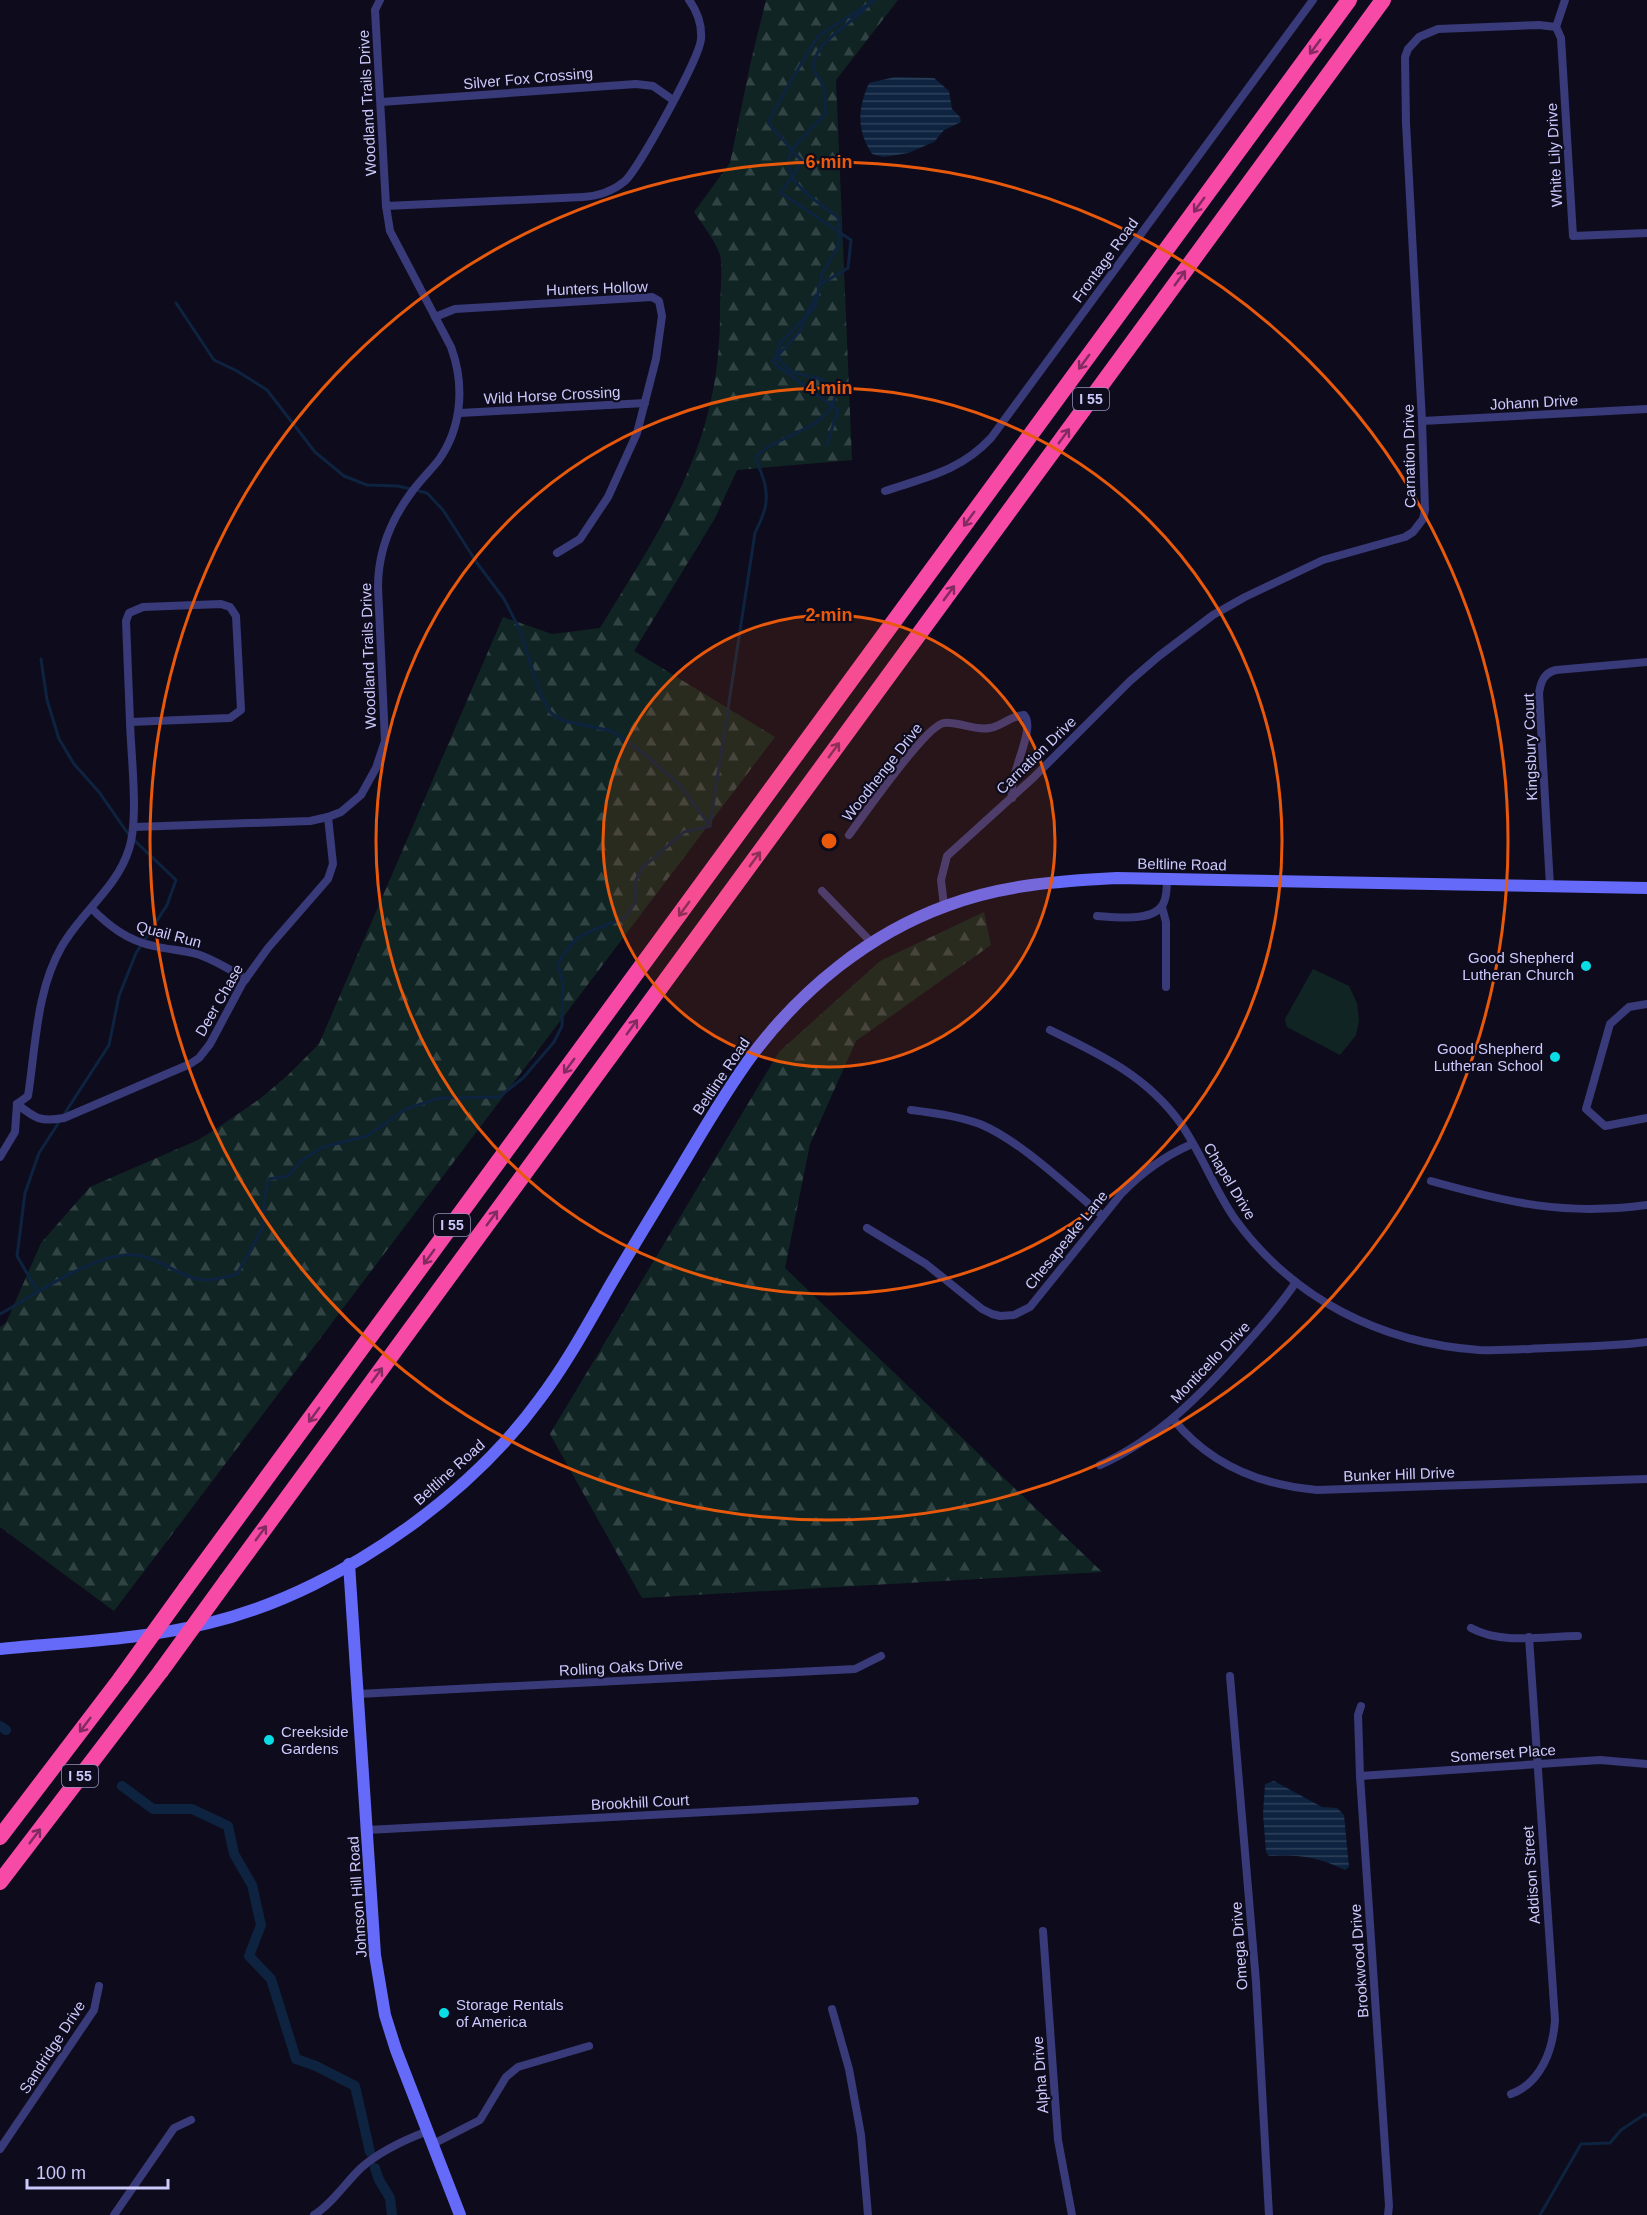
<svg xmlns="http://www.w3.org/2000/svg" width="1647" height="2215" font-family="Helvetica,sans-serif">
<defs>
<pattern id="forest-firs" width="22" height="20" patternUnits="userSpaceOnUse" patternTransform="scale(1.5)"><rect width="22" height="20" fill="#102523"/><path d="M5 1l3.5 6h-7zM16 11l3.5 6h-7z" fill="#324344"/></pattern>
<pattern id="water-rules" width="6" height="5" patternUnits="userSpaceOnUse" patternTransform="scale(1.5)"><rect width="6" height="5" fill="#0d233f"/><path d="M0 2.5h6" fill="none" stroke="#2f425c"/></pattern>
</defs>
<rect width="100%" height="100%" fill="#0e0c1c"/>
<g fill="url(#forest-firs)">
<path d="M766,0H898L836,80L852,460L737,470L715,518L634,651L775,737L114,1611L0,1527V1327L6,1323L41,1243L90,1187L198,1140L216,1129L261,1098L288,1075L319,1044L503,617L552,634L600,628C666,520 721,443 720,310C720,298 723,264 720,255C718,245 701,222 694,212L730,163L751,61Z"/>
<polygon points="984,912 991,945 856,1041 810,1144 785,1268 1102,1572 642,1598 550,1434 779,1052 880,961"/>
</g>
<polygon fill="#102523" points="1313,969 1349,986 1357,1003 1359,1021 1356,1035 1340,1055 1287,1027 1285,1019"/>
<g fill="url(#water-rules)">
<path d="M895,77L934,78L949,91L952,109L960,117L961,122L944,130L934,142L908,153L884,157L872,154C856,129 858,108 869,83Z"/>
<path d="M1274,1781L1322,1807L1337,1808L1344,1815L1349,1867L1345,1870C1319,1857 1297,1854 1269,1856L1266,1852L1263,1814L1265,1784Z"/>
</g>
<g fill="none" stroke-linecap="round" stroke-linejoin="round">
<g stroke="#0d233f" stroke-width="3">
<polyline points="821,284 848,268 851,240 781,193 802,161 768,123 786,89 818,36 875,0"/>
<polyline points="176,303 214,360 237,371 267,390 315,452 344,476 367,485 398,486 427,493 443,510 477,563 504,599 519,628 541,695 551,713 564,721 612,731 643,753 680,785 710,826"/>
<polyline points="807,314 816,295"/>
<polyline points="805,320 800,331 772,362 838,410 827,444"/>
<polyline points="41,659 47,700 59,739 74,764 99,792 129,835"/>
<path d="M710,826L755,533C763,516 769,505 765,485C763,475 758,467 756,457C778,433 829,431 836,394L821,379L792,372L780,361L777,352L780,343L815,307L822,274L839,244V218C821,204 777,180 791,152C796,142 817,124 825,114C825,105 826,94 823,86C822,80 815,75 814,69C810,41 860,21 872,0"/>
<polyline points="38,1292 17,1256 25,1193 39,1153 109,1045 119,996 136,953 167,905 176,880 134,840"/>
<path d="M0,1314C34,1295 97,1251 135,1255C160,1257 185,1282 209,1280C218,1279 228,1276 237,1274L262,1229L265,1194L269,1179L288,1176L302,1160L323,1147L367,1136L406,1109L439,1098L499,1097L523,1078L554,1042L562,1026L563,984L558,965L563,955L577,938L593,930L625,918L635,903L636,880L642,868L684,832L710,826"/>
<polyline points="1540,2215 1581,2144 1610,2143 1621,2130 1645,2114 1647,2116"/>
</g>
<g stroke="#0d233f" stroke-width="10">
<polyline points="0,1726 6,1730"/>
<polyline points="122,1786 153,1809 192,1809 228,1826 234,1854 252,1885 261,1925 249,1956 271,1979 296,2059 316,2066 355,2086 370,2152"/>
<polyline points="375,2168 379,2180 390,2198 392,2215"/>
</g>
<g stroke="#393a79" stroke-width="8">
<polyline points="1565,0 1556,27 1561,38 1573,236 1647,233"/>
<polyline points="381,102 636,84 653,86 673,100"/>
<path d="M386,206L583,197C599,196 613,191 625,181C639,168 700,57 701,39C702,25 697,11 689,0"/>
<polyline points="435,317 455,309 652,297 659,301 662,316 656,359 637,433 608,497 580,539 557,553"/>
<polyline points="460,413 645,403"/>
<polyline points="1422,421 1647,409"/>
<path d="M885,491C927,477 960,471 991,438L1313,0"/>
<polygon points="221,604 230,607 236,616 241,710 230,718 130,722 126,621 129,613 143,607"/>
<path d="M134,827L310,821L328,817L341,812L361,795L376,768L385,741L378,587C378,553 391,520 411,493C419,482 429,472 438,461C462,428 465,385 451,347L390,231L386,206L375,10L380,0"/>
<path d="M849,835C863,816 926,725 944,723C958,721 973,731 990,728C1002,726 1010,716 1024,715C1037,728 1008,775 1012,798"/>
<path d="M1550,886L1539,693C1541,681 1544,673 1556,670L1647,662"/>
<polyline points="822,891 872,943"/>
<polyline points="944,906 941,880 947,856 1033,778 1130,681 1159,656 1213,615 1245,597 1323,560 1405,537 1413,532 1423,519 1425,510 1422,421 1406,123 1405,57 1408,49 1419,37 1438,29 1539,25 1556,27"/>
<polyline points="1162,907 1166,922 1166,987"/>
<path d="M91,908C109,926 128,941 154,946C169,950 185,950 200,955C216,961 231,970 246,979"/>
<path d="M1097,916C1115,917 1156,923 1164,902C1167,895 1167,886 1167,878"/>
<polyline points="1647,1004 1629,1007 1610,1024 1586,1109 1605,1126 1647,1118"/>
<path d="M1050,1030C1100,1054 1148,1077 1181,1124C1202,1154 1214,1189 1235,1219C1293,1299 1381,1343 1479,1350C1502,1351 1524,1349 1547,1348C1581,1347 1614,1346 1647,1342"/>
<path d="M17,1104C36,1119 40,1122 64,1118L190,1064L199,1058L210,1044L242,984L268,948L328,879L333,864L328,817"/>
<path d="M17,1104L28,1096C36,1045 36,991 62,946C82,911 117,888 129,849C139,818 131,757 130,722"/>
<path d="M911,1110C935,1113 957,1116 980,1124C1021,1141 1068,1187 1103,1216"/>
<polyline points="0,1157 15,1132 17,1104"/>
<path d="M1431,1181C1509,1203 1565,1216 1647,1205"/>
<path d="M867,1228L926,1264L982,1309L992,1314L1000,1316L1014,1315L1030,1307L1121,1194C1142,1172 1164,1156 1192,1144"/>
<path d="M1173,1419C1209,1464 1260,1485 1317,1490L1647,1479"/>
<path d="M1100,1465C1158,1439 1203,1393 1244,1346C1263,1325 1280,1306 1296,1282"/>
<path d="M1471,1628C1502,1645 1543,1636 1578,1636"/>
<polyline points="1230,1676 1256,1982 1269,2215"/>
<polyline points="358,1694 855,1669 881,1656"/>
<polyline points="1361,1706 1358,1715 1360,1776 1389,2206 1388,2215"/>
<polyline points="1360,1776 1600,1760 1647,1764"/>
<polyline points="367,1830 915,1801"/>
<polyline points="1043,1931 1058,2140 1072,2215"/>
<polyline points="832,2009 849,2069 861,2135 868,2215"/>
<path d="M1511,2094C1541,2083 1553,2050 1555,2020L1529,1637"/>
<polyline points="433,2144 480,2120 506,2077 518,2067 589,2046"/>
<polyline points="0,2149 94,2010 99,1986"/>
<polyline points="114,2215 174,2128 191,2120"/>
<path d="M314,2215C333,2203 345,2183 361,2168C380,2151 404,2140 428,2131"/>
</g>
<g stroke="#656af8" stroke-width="12">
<polyline points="349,1564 375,1955 385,2015 396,2050 460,2215"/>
<path d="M0,1649C69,1642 141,1640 209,1623C280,1606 351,1569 410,1526C458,1491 504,1448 539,1400C567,1363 589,1322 612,1282C635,1243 659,1204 683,1164C705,1127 727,1089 753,1054C802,989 869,934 946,906C1001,885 1058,881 1117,878L1647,888"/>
</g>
<g stroke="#f74aa6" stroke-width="16">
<polyline points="227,1580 1383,0"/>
<polyline points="186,1588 1349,0"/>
<polyline points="0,1837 121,1678"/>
<polyline points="0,1882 161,1671"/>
</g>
<g stroke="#f74aa6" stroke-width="16">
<polyline points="161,1671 227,1580"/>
<polyline points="121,1678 186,1588"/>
</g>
</g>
<defs><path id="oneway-shaft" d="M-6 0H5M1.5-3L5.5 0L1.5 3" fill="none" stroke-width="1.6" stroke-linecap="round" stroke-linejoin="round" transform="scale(1.5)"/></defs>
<g stroke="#822b61">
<use href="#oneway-shaft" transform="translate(1315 47) rotate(126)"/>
<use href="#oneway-shaft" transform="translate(1199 205) rotate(126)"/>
<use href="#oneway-shaft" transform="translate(1180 278) rotate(-54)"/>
<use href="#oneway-shaft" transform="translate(1084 362) rotate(126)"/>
<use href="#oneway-shaft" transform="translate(1064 436) rotate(-54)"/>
<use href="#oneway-shaft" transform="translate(969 519) rotate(126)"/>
<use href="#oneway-shaft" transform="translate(949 593) rotate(-54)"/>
<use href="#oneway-shaft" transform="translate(834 750) rotate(-54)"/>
<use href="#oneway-shaft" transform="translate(755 859) rotate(-54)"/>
<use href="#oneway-shaft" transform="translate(684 909) rotate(126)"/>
<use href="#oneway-shaft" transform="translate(632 1027) rotate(-54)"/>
<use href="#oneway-shaft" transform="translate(569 1066) rotate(126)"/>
<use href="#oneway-shaft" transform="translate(492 1218) rotate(-54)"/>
<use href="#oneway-shaft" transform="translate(429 1257) rotate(126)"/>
<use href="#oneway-shaft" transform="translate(377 1375) rotate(-54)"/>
<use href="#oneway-shaft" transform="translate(314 1415) rotate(126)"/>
<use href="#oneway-shaft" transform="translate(261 1533) rotate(-54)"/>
<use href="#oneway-shaft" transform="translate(85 1725) rotate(127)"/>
<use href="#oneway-shaft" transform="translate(35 1836) rotate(-53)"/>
</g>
<circle cx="829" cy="841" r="226" fill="#e8590c" fill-opacity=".12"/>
<g fill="none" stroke="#e8590c" stroke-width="3">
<circle cx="829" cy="841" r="226"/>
<circle cx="829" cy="841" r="453"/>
<circle cx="829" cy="841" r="679"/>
</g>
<g fill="#0bdde7" stroke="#0e0c1c" stroke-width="2">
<circle cx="1586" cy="966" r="6"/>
<circle cx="1555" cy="1057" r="6"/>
<circle cx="269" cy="1740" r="6"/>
<circle cx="444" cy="2013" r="6"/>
</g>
<g text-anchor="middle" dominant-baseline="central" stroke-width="4.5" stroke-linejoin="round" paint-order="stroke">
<g fill="#0e0c1c" stroke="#9390ba" stroke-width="1.5">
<rect x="1073" y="388" width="36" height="22" rx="4.5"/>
<rect x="434" y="1214" width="36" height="22" rx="4.5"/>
<rect x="62" y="1765" width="36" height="22" rx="4.5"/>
</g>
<g font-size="14" font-weight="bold" fill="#ccc9fd">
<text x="1091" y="399">I 55</text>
<text x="452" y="1225">I 55</text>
<text x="80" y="1776">I 55</text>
</g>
<g font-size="15" fill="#ccc9fd" stroke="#0e0c1c">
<text transform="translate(528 78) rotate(-5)">Silver Fox Crossing</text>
<text transform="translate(367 103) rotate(-93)">Woodland Trails Drive</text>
<text transform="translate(1554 155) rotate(-93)">White Lily Drive</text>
<text transform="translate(1105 260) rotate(-54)">Frontage Road</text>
<text transform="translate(597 288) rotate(-2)">Hunters Hollow</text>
<text transform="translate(552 395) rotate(-3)">Wild Horse Crossing</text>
<text transform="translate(1534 402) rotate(-3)">Johann Drive</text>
<text transform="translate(1409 456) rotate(-91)">Carnation Drive</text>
<text transform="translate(368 656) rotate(-92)">Woodland Trails Drive</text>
<text transform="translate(1530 747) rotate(-92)">Kingsbury Court</text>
<text transform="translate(1036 755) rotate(-44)">Carnation Drive</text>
<text transform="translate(882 772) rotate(-52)">Woodhenge Drive</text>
<text transform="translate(1182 864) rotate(1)">Beltline Road</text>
<text transform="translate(169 934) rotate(15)">Quail Run</text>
<text transform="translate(219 1000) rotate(-60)">Deer Chase</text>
<text transform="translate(721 1076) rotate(-56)">Beltline Road</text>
<text transform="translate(1230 1181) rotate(59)">Chapel Drive</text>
<text transform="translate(1066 1240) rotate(-51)">Chesapeake Lane</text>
<text transform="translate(1210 1362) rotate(-46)">Monticello Drive</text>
<text transform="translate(449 1472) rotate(-42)">Beltline Road</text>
<text transform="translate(1399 1474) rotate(-2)">Bunker Hill Drive</text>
<text transform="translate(621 1667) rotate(-3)">Rolling Oaks Drive</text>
<text transform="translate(1503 1753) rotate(-4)">Somerset Place</text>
<text transform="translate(640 1802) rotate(-3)">Brookhill Court</text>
<text transform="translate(1531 1875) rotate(-94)">Addison Street</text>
<text transform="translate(357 1897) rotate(-94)">Johnson Hill Road</text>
<text transform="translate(1239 1946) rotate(-94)">Omega Drive</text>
<text transform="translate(1359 1961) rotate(-94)">Brookwood Drive</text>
<text transform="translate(52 2047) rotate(-57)">Sandridge Drive</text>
<text transform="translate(1040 2075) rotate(-94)">Alpha Drive</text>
</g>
<g font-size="15" fill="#ccc9fd" stroke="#0e0c1c" text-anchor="end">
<text x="1574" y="957">Good Shepherd<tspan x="1574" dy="17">Lutheran Church</tspan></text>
<text x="1543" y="1048">Good Shepherd<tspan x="1543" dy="17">Lutheran School</tspan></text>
<text x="281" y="1731" text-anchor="start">Creekside<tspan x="281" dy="17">Gardens</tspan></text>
<text x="456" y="2004" text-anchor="start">Storage Rentals<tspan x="456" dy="17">of America</tspan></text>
</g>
</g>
<circle cx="829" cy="841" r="9" fill="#e8590c" stroke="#0e0c1c" stroke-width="3"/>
<g font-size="18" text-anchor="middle" font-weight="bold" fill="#e8590c" stroke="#0e0c1c" stroke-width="4.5" stroke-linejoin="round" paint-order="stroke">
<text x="829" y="168">6 min</text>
<text x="829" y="394">4 min</text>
<text x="829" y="621">2 min</text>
</g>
<path d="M27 2179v9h141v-9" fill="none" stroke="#ccc9fd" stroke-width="3"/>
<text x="36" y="2179" font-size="18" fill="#ccc9fd" stroke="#0e0c1c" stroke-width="4.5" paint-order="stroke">100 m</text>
</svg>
